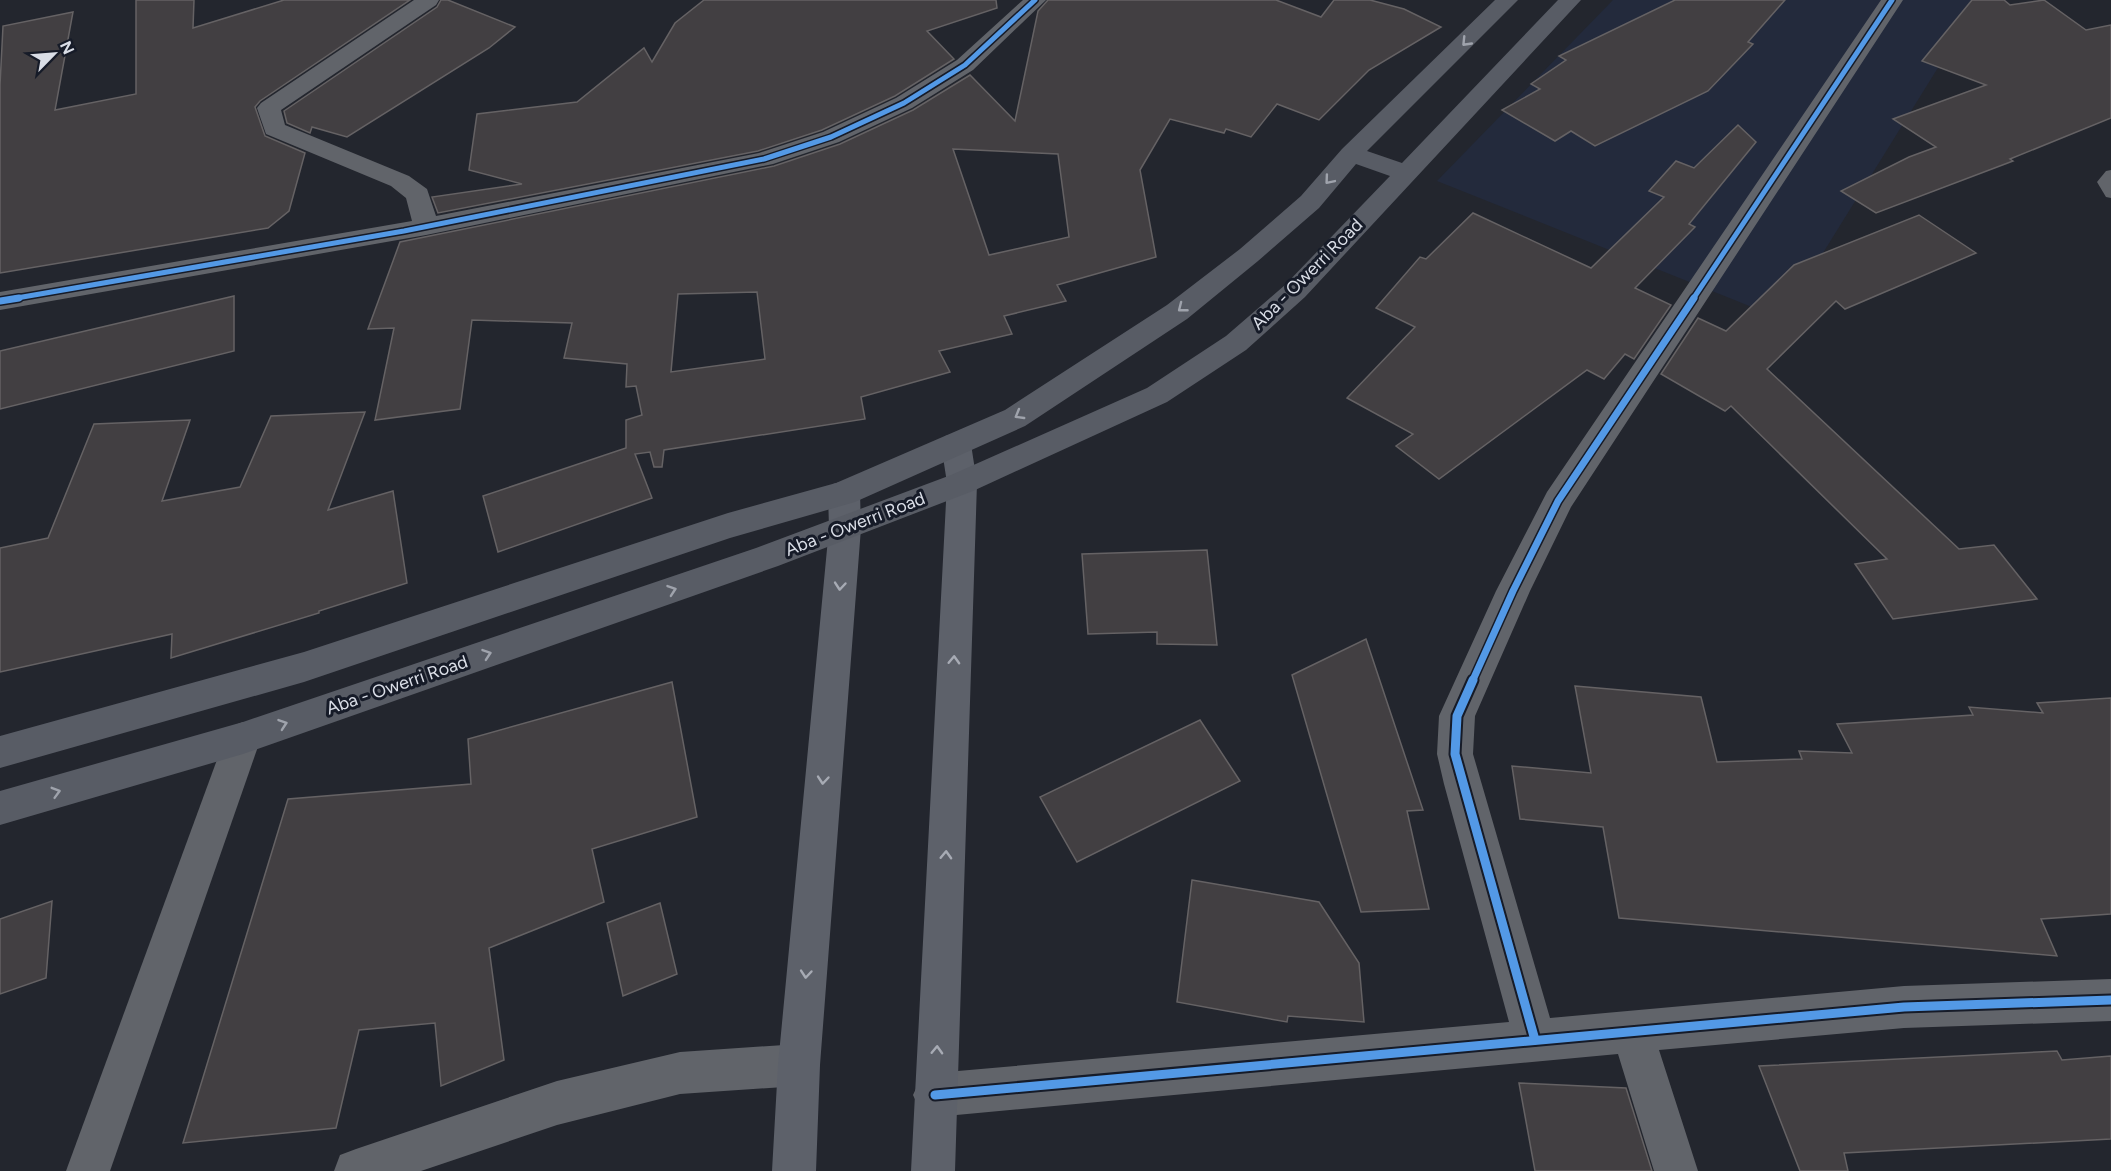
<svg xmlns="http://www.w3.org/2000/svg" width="2111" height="1171" font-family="Figtree,sans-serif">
<rect width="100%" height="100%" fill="#23262e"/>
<polygon fill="#232a3c" points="1613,0 1980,0 1782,319 1437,181"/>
<g fill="#423f42" stroke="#656264" stroke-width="1.5" fill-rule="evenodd">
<polygon points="136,0 194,0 193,28 284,0 410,0 260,101 255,107 265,136 305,153 289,211 268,228 0,273 0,85 3,26 73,12 55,110 136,94"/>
<polygon points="441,0 448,0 515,27 489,48 347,137 312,127 310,133 287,123 284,111 437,7"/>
<polygon points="704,0 996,0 997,8 927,31 954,59 895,96 822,130 758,151 438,213 432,197 522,184 469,170 477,114 577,102 644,48 652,62 675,23"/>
<path d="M1048,0H1276L1321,17L1334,0H1370L1404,9L1441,27L1369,70L1319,120L1277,104L1251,137L1226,129L1224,133L1170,119L1140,170L1156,257L1057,285L1066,301L1004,316L1012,334L939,351L950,372L861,397L865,419L664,450L662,467H654L650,452L635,454L652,498L498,552L483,496L626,448V420L642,415L636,386L626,387L627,364L564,358L572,323L472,320L460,409L375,420L394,328L368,329L400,242L774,166L840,144L913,110L970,75L1015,121L1038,11ZM953,149L1058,154L1069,237L989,255ZM757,292L765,359L671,372L678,294Z"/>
<polygon points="1675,0 1785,0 1748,42 1753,44 1708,91 1595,146 1571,131 1555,141 1502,110 1540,89 1531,84 1566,60 1559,56"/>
<polygon points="1972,0 2004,0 2010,5 2044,0 2086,30 2111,25 2111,118 2010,159 2013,161 1876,213 1841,191 1909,157 1936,147 1893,119 1986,85 1922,61"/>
<polygon points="1738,125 1756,142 1689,224 1695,227 1635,288 1671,305 1634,359 1625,354 1604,379 1587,370 1439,479 1396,446 1413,434 1347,398 1415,327 1376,308 1420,257 1426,259 1473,213 1591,268 1664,197 1649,191 1676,161 1694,168"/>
<polygon points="1919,215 1976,253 1845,309 1836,301 1767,369 1959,549 1994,545 2037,599 1893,619 1855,564 1887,559 1731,406 1725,411 1661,374 1698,318 1726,331 1794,265"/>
<polygon points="234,296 234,351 0,409 0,351"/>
<polygon points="365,412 328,510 393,491 407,583 319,611 319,613 171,658 172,634 0,672 0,548 48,538 94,424 190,420 162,501 240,487 271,416"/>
<polygon points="1207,550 1217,645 1157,644 1157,632 1088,634 1082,554"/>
<polygon points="1366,639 1423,810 1407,811 1429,909 1361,912 1292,675"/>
<polygon points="672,682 697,817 592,849 604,902 489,948 504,1060 441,1086 435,1023 359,1030 336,1128 183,1143 288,799 471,784 468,739"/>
<polygon points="1575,686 1701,697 1717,762 1802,759 1799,751 1852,753 1837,724 1973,715 1969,707 2043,713 2037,703 2111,698 2111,914 2041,919 2057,956 1619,918 1603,827 1520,819 1512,766 1591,773"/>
<polygon points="1200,720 1240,781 1077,862 1040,797"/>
<polygon points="1192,880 1319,902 1359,963 1364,1022 1288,1016 1287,1022 1177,1002"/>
<polygon points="52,901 46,978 0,994 0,919"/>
<polygon points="660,903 677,974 623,996 607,923"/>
<polygon points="2057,1051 2062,1060 2111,1056 2111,1139 1844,1153 1848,1171 1800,1171 1759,1066"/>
<polygon points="1519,1083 1626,1088 1652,1171 1535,1171"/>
</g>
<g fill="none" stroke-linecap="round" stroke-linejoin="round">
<polygon fill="#61646a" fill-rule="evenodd" points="2111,170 2111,198 2106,197 2097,182 2106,171"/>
<g fill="#61646a" fill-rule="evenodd">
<polygon points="414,0 439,0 436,5 281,110 285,125 409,176 427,189 436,216 759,153 823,132 896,98 957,60 1023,0 1046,0 973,70 912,108 839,142 773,164 426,235 0,310 0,292 412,221 406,198 391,186 266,134 257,108 261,103"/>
<polygon points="1881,0 1903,0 1571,507 1530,591 1475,716 1473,754 1550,1018 1904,986 2111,979 2111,1021 1904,1028 1659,1050 1698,1171 1654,1171 1618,1054 935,1117 920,1110 913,1095 920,1080 935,1073 1509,1022 1444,784 1437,754 1439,716 1496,591 1547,492"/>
<polygon points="243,722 256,727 261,738 110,1171 66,1171 225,738 230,727"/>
<polygon points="799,1044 814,1050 820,1065 814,1080 799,1086 680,1094 557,1125 421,1171 334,1171 340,1155 356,1149 557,1081 680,1052"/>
</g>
<g fill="#5d616a" fill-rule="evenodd">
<polygon points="956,433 967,436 971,444 977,483 955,1171 911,1171 947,483 941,444 945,436"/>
<polygon points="844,481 855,484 860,493 861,528 820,1065 816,1171 772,1171 778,1065 829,528 828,493 833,484"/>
</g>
<polygon fill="#585c65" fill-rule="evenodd" points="1495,0 1518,0 1367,151 1402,163 1558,0 1581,0 1305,297 1246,350 1167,402 973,491 778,566 243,754 0,825 0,791 243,722 756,548 951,475 1147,388 1226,336 1285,285 1390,176 1356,164 1319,208 1258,261 1187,319 1025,426 855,502 730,538 304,682 0,768 0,736 304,652 728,513 836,483 1005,410 1167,305 1240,249 1301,196 1342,149"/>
<g stroke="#161b28" stroke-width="8">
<g id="cycleway-far2">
<polyline points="11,299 404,231 764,159 831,137 904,103 965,65 1035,0"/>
<polyline points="1693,299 1892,0"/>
</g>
</g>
<g stroke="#161b28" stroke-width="10">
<g id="cycleway-far1">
<polyline points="0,301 19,298"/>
<polyline points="1472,682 1513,591 1558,501 1694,298"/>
</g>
</g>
<g stroke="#161b28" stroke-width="13">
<g id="cycleway">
<polyline points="1473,680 1457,716 1455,754 1535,1040"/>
<polyline points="935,1095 1904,1007 2111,1000"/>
</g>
</g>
<use href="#cycleway-far2" stroke="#5399e6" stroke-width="5"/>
<use href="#cycleway-far1" stroke="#5399e6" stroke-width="7"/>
<use href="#cycleway" stroke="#5399e6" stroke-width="9"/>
</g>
<defs><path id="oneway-chevron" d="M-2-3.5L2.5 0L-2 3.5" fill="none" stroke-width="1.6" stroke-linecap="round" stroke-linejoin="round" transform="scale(1.5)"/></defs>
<g stroke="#9fa3ac">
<use href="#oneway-chevron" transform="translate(1466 42) rotate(134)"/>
<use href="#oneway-chevron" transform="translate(1329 180) rotate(130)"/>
<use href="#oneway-chevron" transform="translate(1182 308) rotate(142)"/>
<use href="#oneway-chevron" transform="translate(1019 415) rotate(150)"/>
<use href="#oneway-chevron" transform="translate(672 590) rotate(-19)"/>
<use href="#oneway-chevron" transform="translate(487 654) rotate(-19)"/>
<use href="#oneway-chevron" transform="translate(283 724) rotate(-19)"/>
<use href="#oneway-chevron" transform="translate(56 792) rotate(-16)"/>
</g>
<g stroke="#a7abb4">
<use href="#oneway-chevron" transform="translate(840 586) rotate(95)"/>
<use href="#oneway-chevron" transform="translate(954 660) rotate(-88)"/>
<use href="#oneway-chevron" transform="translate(823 780) rotate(95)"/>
<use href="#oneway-chevron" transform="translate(946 855) rotate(-88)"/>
<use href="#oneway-chevron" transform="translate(806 974) rotate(95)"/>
<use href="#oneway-chevron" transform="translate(937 1050) rotate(-88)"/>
</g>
<g text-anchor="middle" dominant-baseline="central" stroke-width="6" stroke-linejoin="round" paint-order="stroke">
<g font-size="18" fill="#d9dde6" stroke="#161b28">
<text transform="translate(1307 274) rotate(-45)">Aba - Owerri Road</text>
<text transform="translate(855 524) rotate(-21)">Aba - Owerri Road</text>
<text transform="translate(397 685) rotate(-19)">Aba - Owerri Road</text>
</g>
</g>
<g transform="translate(54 54) rotate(65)" stroke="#161b28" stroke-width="4.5" paint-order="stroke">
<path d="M0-4.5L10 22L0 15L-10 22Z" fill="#d9dde6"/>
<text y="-9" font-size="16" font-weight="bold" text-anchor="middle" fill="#d9dde6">N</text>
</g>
</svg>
